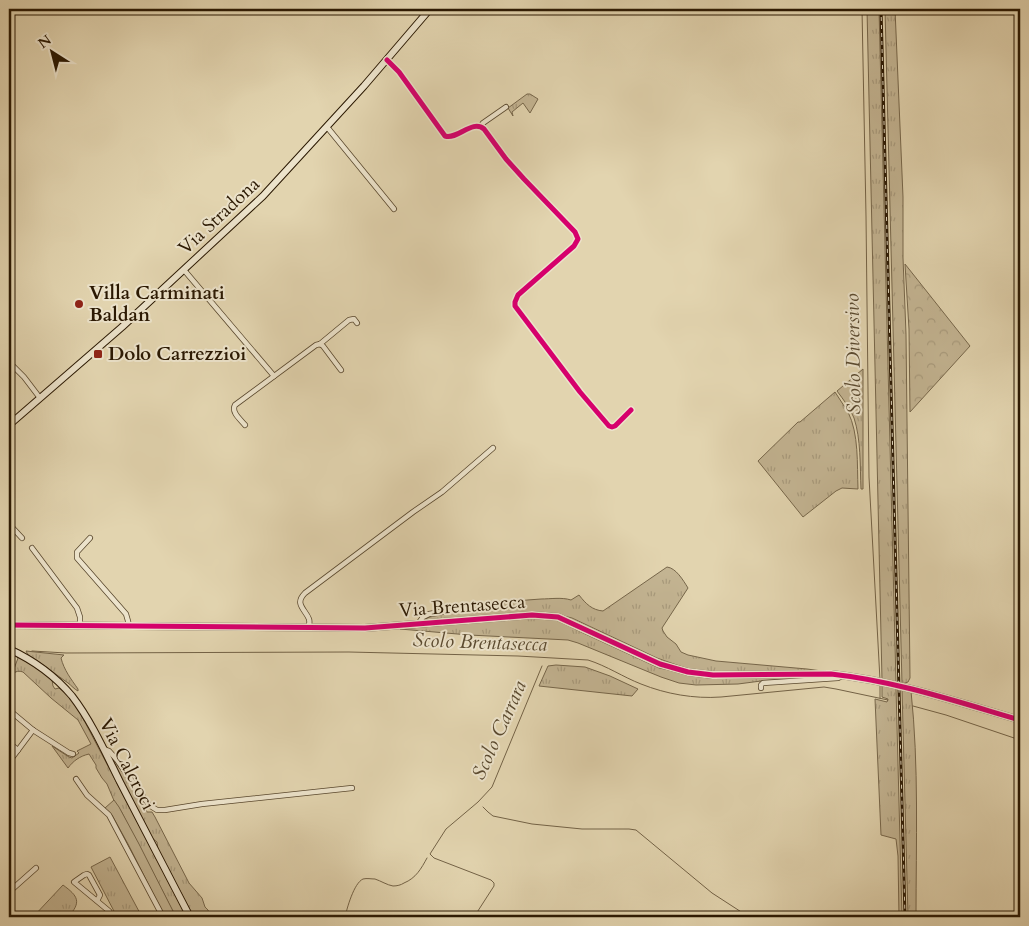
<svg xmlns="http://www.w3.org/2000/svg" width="1029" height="926" font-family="Cardo,serif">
<defs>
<pattern id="grass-tufts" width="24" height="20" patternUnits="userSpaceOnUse" patternTransform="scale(1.25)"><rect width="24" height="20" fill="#c3b492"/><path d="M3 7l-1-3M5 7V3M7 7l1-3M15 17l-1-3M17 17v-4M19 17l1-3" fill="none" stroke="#a89a7c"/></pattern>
<pattern id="forest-crowns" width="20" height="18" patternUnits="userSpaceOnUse" patternTransform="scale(1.25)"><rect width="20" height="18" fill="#c3b492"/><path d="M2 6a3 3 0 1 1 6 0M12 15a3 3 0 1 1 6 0" fill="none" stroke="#a89a7c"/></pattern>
</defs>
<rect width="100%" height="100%" fill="#e2d4af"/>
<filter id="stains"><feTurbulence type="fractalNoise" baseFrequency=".004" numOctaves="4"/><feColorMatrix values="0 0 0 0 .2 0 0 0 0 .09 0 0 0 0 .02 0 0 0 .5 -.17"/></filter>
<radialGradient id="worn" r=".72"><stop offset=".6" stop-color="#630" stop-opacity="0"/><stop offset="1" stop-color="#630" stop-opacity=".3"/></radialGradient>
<g fill="url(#grass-tufts)" stroke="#76664a">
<polygon points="867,9 879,9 896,683 882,680"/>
<polygon points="885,9 895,9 903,197 903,258 906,334 910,678 908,682 902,684"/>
<polygon points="527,94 530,94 538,99 530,113 523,103 512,112 513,116 508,108"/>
<path d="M863,369V489H861C860,466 861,439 854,418C850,408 843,399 837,391Z"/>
<path d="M835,392C839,399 844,405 848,412C859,434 857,464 858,489L842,488L836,491L803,517L758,461L798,422H800Z"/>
<path d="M667,567C676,568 683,580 688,588L662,628L663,631L667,637L676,644L681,652L688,655L716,661L807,669L822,671L715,672L688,669L657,658L572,618L551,613H521L424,621L425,619L430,617C467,610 503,601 541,599C550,599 562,597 571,600L579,595C586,604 592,610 603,611Z"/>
<polygon points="535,617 556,619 581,632 659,668 675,671 693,676 710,678 823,677 761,681 738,684 696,685 679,683 661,677 578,643 568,640 469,635 400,629"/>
<path d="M26,651L64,655L61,658C64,670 71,679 78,689V691C74,689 72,686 68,683C55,674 42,663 28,655Z"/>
<path d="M12,653L41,671L52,680L53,686L55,689L59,688C72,697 80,712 87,726L187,917H176L121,811L115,803L107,784L102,778L96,768V765L89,754C80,756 73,761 68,768L52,746L69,757L72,758L79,753L77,751L91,744L78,720L51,698L23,672C17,670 14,672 11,677L18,658Z"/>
<polygon points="556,665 585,667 610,676 638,689 632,696 539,686 548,666"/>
<polygon points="882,685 896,688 902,917 899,917 898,856 896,839 881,835 875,699 887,702 888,699 882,697"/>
<path d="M902,689L911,691C919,766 916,842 916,917H908Z"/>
<polygon points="108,754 109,754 113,759 138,794 147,812 152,812 155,817 189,883 202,898 205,907 208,910 210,917 194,917 158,850 157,842 152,838"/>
<polygon points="110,857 142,917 119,917 118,914 116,915 91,867"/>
<path d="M63,885C78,896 82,902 68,917H33Z"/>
</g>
<polygon fill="url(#forest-crowns)" stroke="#76664a" points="905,264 970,346 910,412 909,329"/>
<polygon fill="#c3b492" stroke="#76664a" points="114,800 119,807 139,844 176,917 165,917 128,844 112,815 105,808"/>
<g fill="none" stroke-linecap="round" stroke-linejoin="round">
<g stroke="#736246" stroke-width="1">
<polyline points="862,9 866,216 869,477 880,680"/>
<path d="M32,651L66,653L349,652L518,656L588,660C607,666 623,677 641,684C666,694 694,699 721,697L824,687L836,689L888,700"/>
<polyline points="880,698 880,684"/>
<polyline points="913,706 946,715 1020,740"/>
<polyline points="483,807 488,812 493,816 532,824 582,829 629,829 636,830 712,893 749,917"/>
<path d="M345,917C347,908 354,883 363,879C367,878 371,879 375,879C381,881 387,885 393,886C397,886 401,885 404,883C416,878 421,869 427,858"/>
<polyline points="474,917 494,886 494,883 491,880 434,858 430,854 446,829 478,802 492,787 542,666"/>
</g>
<g stroke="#58472d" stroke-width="6">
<g id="minor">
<path d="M387,60L399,72L445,136C458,140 472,119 484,129L506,159L524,179L575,232L578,239L574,246L518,295L515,302V306L580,392L609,426L612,427L615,426L631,410"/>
<polyline points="481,126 483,123 506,107"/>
<polyline points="327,127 394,209"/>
<polyline points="184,270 274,376"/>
<polyline points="320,344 349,320 354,319 357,323"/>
<polyline points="9,362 24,377 40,398"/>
<path d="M245,425C240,419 231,412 235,405L316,345L320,344L323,346L341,370"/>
<polyline points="9,524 22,538"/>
<polyline points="90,538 77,552 77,558 126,614 128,621 129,626"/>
<polyline points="32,548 77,608 80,617 80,625"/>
<polyline points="418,624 423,617 429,614 468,607"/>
<path d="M309,627C309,624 310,622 309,619C305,609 294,604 305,593L413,512L442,492L493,448"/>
<polyline points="761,688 761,685 763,683 838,678 842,676"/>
<polyline points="9,710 33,730 69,753 73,754"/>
<polyline points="9,743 18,750"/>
<polyline points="104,749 109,751 117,760 149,805 157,810 165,810 202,804 352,788"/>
<polyline points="9,762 33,730"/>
<polyline points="76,779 87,795 109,815 163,917"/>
<polyline points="9,892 36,868"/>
<polyline points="97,901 100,895 89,875 87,874 84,875 74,882 109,911 113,917"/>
</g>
</g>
<g stroke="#58472d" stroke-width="8">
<path id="tertiary" d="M9,625L365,628L532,615L558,617L660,664L688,672L713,675L831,674C896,681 958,702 1020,720"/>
</g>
<g stroke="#2a1802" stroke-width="8">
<g id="secondary">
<polyline points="9,425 122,327 263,196 364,86 430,9"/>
<path d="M9,649C33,660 55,676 72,696C92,722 106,754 120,782C143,827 167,872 190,917"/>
</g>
</g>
<use href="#minor" stroke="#ece3cb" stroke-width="4.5"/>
<use href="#tertiary" stroke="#ece3cb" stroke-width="5.5"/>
<use href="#secondary" stroke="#ece3cb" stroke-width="6"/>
<g stroke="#2a1802" stroke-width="3">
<polyline id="rail" points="881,9 905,917"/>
</g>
<use href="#rail" stroke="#ece3cb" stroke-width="1" stroke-dasharray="4" stroke-linecap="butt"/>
<g stroke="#ece3cb" stroke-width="8">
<g id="cycleway">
<path d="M387,60L399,72L445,136C458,140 472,119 484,129L506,159L524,179L575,232L578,239L574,246L518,295L515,302V306L580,392L609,426L612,427L615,426L631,410"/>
<path d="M9,625L365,628L532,615L558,617L660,664L688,672L713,675L831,674C896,681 958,702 1020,720"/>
</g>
</g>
<use href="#cycleway" stroke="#d6006c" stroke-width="5"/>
</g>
<g fill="#8f2418" stroke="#ece3cb" stroke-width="2">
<circle cx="79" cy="304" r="5"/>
<rect x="93" y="349" width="10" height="10" rx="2.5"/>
</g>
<g text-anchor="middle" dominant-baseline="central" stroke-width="4" stroke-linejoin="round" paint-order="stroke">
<g font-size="19" fill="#2a1802" stroke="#ece3cb">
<text transform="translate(219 216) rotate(-43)">Via Stradona</text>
<text transform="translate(462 606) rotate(-4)">Via Brentasecca</text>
<text transform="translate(127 764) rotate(63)">Via Calcroci</text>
</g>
<g font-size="19" font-weight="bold" fill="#2a1802" stroke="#ece3cb" text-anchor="start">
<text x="89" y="293">Villa Carminati<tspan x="89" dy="22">Baldan</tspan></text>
<text x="108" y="354">Dolo Carrezzioi</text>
</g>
<g font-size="20" font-style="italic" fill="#5a4a30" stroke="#ece3cb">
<text transform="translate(853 354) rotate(-91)">Scolo Diversivo</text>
<text transform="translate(480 642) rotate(2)">Scolo Brentasecca</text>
<text transform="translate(499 730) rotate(-66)">Scolo Carrara</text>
</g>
</g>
<rect width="1029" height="926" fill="none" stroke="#e2d4af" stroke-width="30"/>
<rect x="10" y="10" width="1009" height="906" fill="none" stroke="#2a1802" stroke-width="2.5"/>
<rect x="15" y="15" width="999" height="896" fill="none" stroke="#2a1802"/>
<g transform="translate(52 52) rotate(324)" stroke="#ece3cb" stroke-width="4" paint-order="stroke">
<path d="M0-4L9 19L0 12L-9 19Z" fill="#2a1802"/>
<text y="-8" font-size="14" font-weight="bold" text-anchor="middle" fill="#2a1802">N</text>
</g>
<rect width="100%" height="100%" filter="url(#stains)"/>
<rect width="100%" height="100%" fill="url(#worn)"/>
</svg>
